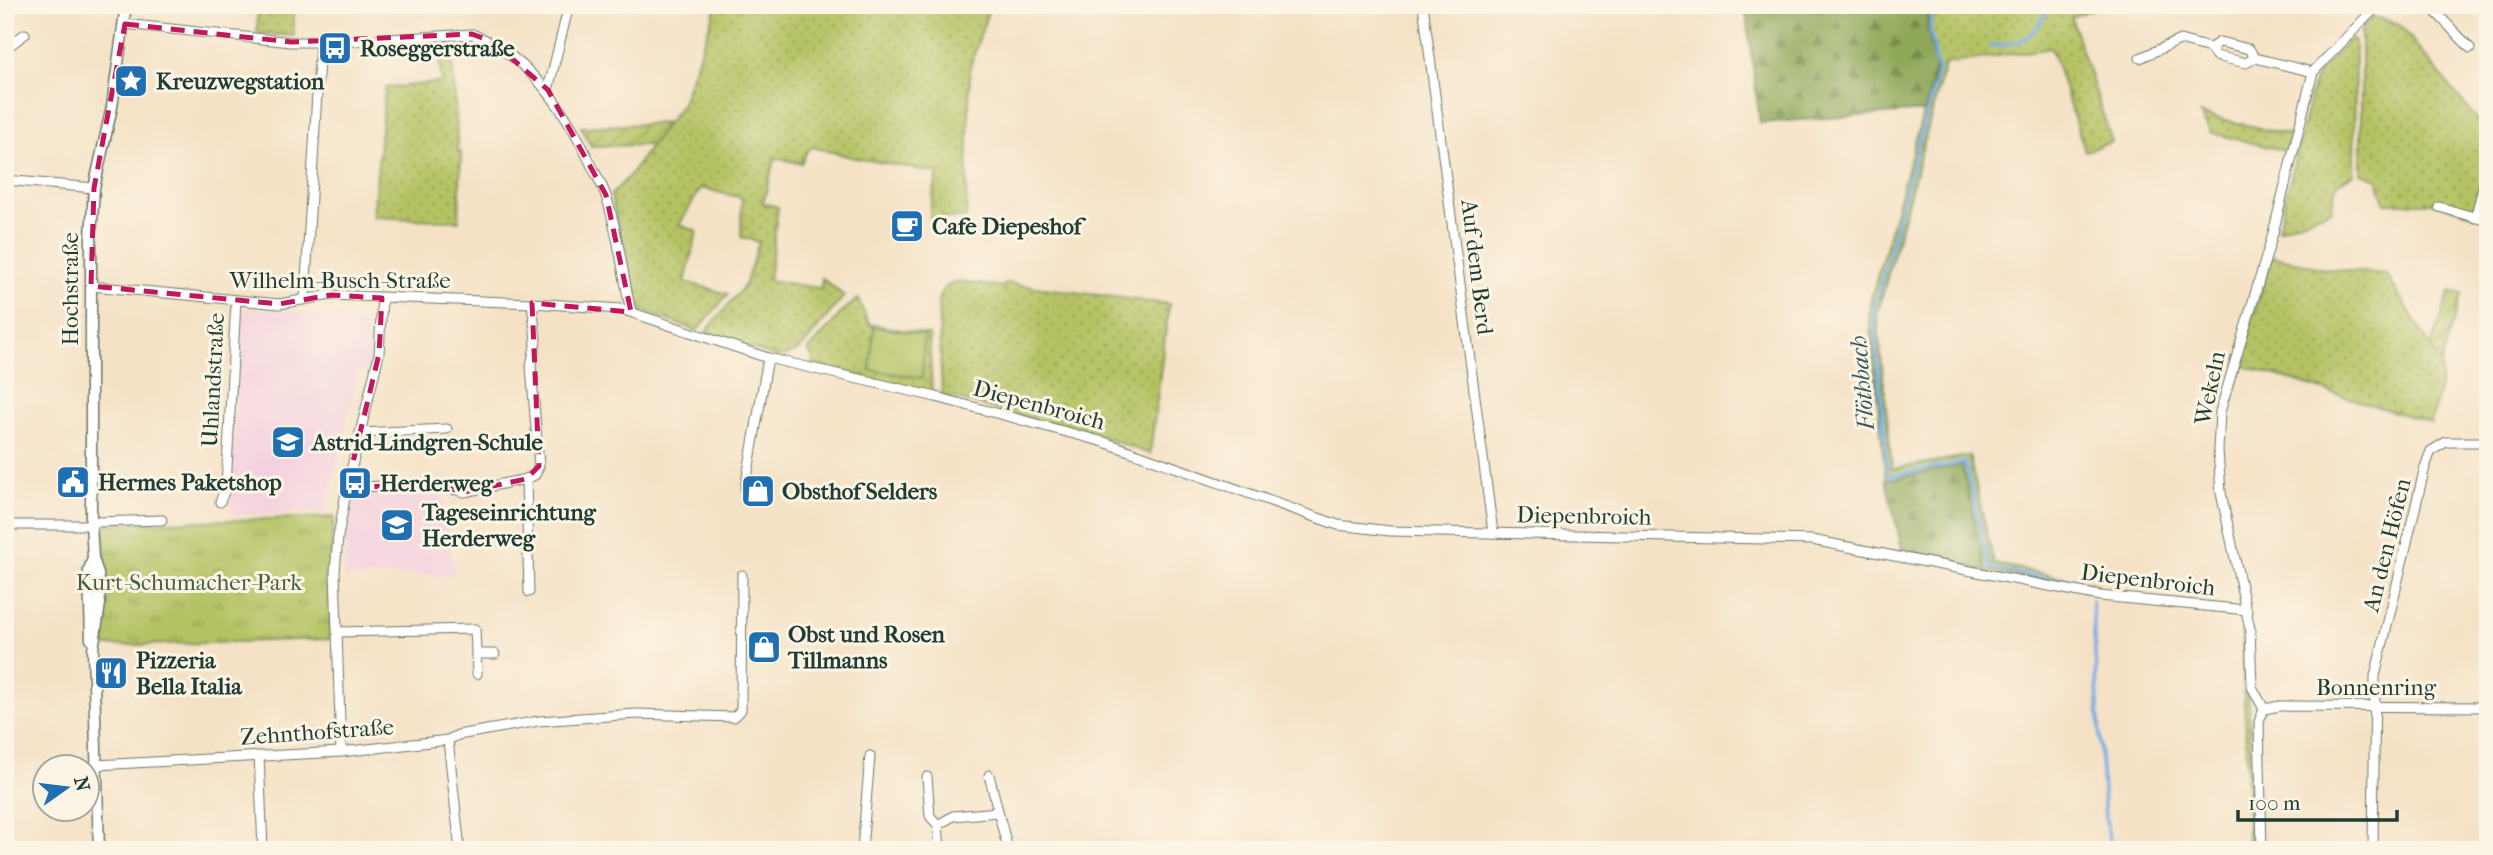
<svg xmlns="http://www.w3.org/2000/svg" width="2493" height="855" font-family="'IM FELL French Canon',serif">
<defs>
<pattern id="grass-dots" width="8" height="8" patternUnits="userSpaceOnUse" patternTransform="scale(1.75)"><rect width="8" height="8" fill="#b5c264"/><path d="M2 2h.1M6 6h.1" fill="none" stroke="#939f53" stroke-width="1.8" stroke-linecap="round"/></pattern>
<pattern id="forest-firs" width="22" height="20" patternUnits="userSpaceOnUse" patternTransform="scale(1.75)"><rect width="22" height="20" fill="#90a85a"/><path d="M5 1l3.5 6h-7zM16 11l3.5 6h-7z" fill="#758a4b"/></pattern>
<pattern id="park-tufts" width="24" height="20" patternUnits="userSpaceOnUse" patternTransform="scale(1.75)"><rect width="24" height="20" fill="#b5c264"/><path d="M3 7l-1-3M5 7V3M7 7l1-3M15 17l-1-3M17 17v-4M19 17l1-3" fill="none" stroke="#939f53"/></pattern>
<pattern id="garden-furrows" width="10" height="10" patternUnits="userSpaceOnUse" patternTransform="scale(1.75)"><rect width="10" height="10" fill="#b5c264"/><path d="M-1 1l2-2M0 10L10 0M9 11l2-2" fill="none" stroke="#939f53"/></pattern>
</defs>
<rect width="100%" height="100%" fill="#fcf5e5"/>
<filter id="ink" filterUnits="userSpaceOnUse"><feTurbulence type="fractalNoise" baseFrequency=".0143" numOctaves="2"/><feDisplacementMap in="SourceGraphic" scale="14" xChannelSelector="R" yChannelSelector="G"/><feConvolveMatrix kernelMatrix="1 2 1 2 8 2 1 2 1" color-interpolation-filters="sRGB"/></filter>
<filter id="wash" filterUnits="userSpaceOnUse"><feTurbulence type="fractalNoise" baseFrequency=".00686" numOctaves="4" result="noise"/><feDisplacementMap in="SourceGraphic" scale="28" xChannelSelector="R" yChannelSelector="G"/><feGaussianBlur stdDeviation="1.57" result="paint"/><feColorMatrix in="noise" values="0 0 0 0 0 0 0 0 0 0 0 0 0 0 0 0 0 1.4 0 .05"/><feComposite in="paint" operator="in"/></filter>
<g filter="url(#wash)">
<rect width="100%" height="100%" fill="#f5e2c6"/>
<g fill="#f4cfde">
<polygon points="247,308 345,317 355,321 363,327 371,343 371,353 367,372 358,371 326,512 230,515 240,314"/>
<polygon points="433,487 442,493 454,574 343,577 346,536 355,491"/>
</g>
<g fill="url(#grass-dots)" stroke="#6a804c" stroke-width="2">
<polygon points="258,5 294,5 294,36 257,33"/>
<path d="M717,5H990L970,67L966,218H930V208L938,173L851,157L813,147L807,151L801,163L775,158L763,203L778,207L769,280L818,288L821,287L822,278L844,296L804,345C795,353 788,356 776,357L705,333L745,285L759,242L741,237L742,198L701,188L679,225L697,231L685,282L728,294L697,331L636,308L611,195L629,176L682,103Z"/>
<polygon points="1929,5 2105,5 2071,17 2112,142 2085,151 2051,48 1945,64 1877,315 1892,469 1969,456 1994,564 2096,584 2097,591 1986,571 1962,466 1886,480 1869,315 1871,299 1936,67 1927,27"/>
<polygon points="2373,17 2399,24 2488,133 2488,161 2473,214 2438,203 2385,203 2378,179 2361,173 2361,29"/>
<path d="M2350,38L2355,42L2354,174C2333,184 2334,187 2332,210L2278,229L2313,85L2318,73Z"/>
<polygon points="451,41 458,152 461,152 459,221 373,217 385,88 442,82 438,42"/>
<polygon points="2200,114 2292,136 2289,152 2211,133"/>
<polygon points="2272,256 2325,269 2386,274 2441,363 2440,386 2431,423 2238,364"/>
<path d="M960,282L1004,287L1005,283L1169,304L1150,454L1105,438L942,395L938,301C942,287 946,284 960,282Z"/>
<polygon points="858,299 869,324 929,335 932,393 812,364 813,358 808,351 844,310"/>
<polygon points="2241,626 2245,626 2253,796 2252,850 2247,850 2248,796"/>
</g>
<g fill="url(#forest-firs)" stroke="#587247" stroke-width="2">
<polygon points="1745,5 1929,5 1927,27 1936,66 1925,111 1760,123"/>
<polygon points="1962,465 1986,571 1903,554 1886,480"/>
</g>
<polygon fill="url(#park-tufts)" stroke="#6a804c" stroke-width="2" points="334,517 329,578 330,639 105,646 104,524"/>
<g fill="url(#garden-furrows)" stroke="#6a804c" stroke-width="2">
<polygon points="667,123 651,145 591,146 581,127"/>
<polygon points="2450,291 2462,294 2441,363 2431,347"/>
</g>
<polygon fill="#b5c264" stroke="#6a804c" stroke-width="2" points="874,326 924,335 922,378 870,370"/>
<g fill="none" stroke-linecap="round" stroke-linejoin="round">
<g stroke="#77ace4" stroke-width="3.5">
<polyline points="1932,5 1930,29 1938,71 1873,313 1888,476 1965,462 1990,568 2092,587 2092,590"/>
<path d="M1990,46C2029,44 2031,36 2051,5"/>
<polyline points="2092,601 2104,809 2111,850"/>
</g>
</g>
</g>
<g filter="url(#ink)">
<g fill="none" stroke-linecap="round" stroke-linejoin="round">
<g stroke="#6a7767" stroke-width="11">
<g id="minor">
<polyline points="1423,5 1493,533"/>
<polyline points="2429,5 2470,48"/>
<path d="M125,24L291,42H338L472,34C529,56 565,108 590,162C595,173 602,184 606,196C618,231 623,275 631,312"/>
<polyline points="5,44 10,45 25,34"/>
<polyline points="2210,48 2220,42 2249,49 2255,58 2313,72"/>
<polyline points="2140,58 2180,40 2210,48 2216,56 2246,63 2255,58"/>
<polyline points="548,90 569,5"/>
<polyline points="5,180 94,188"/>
<polyline points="2439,207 2488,221"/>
<polyline points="2475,218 2488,170"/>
<polyline points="91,286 279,304 331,295 532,303 621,309 768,358 936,397 1104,442 1338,525 1390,531 1812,540 2100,596 2247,610"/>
<polyline points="305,298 320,42"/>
<polyline points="360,433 447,429"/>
<polyline points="347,487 435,485 464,492 526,479"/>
<polyline points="745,489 768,358"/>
<polyline points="220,502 226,487 236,301"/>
<polyline points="5,525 91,525 96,522 162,520"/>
<polyline points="529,592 526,479 535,475 539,466 531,366 536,341 532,303"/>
<polyline points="337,632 475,629 477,674"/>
<polyline points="476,654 495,654"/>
<polyline points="2264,709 2252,687 2250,629 2221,493 2218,450 2220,412 2272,237 2313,72 2378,5"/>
<polyline points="2264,709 2280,706 2488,707"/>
<polyline points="448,740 460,850"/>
<polyline points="341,752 335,571 338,537 347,487 379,354 382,298"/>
<polyline points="259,756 263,850"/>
<polyline points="96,765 341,752 448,740 458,735 539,721 636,714 734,717 741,710 742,575"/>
<polyline points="989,775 1008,850"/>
<polyline points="927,777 930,816 938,825"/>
<polyline points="862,850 870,756"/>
<polyline points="940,850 938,825 953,816 998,812"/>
<polyline points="2262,850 2259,722 2264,709"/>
<polyline points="2373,850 2375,676 2425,467 2431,451 2446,442 2488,442"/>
</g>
</g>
<g stroke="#6a7767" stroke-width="13">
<g id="tertiary">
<polyline points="91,639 89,570 93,558"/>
<polyline points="99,850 93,649 100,604 98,574 93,558 91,525 91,237 94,188 112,107 126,5"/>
</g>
</g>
<use href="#minor" stroke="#fff" stroke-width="9"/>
<use href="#tertiary" stroke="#fff" stroke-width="10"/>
</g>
</g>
<path fill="none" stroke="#c2185b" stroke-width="5" stroke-dasharray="14 9" stroke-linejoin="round" d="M125,24L291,42L472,34L493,42L548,90L606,195L631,312L532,303L539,466L526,479L464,492L435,485L347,487L379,354L382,298L331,295L279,304L91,286L94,188Z"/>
<defs>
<g id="bus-square" transform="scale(1.75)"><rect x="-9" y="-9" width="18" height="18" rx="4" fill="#1f6fb2" stroke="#fcf5e5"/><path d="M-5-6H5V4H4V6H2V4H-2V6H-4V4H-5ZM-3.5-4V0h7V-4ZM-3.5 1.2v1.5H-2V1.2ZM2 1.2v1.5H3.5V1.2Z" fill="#fff"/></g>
<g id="sight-square" transform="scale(1.75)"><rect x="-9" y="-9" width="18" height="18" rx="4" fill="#1f6fb2" stroke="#fcf5e5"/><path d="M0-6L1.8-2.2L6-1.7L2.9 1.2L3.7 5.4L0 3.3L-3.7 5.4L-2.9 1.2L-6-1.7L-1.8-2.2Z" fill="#fff"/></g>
<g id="cafe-square" transform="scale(1.75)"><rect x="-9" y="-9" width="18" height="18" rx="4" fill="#1f6fb2" stroke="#fcf5e5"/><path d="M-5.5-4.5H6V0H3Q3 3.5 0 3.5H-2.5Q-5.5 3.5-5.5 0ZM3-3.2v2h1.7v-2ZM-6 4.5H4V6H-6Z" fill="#fff"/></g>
<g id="school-square" transform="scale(1.75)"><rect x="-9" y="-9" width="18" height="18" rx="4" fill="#1f6fb2" stroke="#fcf5e5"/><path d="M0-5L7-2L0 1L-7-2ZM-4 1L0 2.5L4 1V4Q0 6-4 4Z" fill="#fff"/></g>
<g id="civic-square" transform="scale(1.75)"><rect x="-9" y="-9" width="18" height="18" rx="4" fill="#1f6fb2" stroke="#fcf5e5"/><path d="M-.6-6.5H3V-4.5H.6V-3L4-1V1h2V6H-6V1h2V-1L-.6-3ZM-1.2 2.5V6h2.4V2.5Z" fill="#fff"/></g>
<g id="shop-square" transform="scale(1.75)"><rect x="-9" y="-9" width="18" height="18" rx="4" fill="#1f6fb2" stroke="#fcf5e5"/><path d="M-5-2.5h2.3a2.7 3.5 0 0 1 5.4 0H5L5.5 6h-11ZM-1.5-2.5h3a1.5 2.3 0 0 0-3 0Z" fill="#fff"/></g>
<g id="restaurant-square" transform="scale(1.75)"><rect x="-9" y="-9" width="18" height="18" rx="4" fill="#1f6fb2" stroke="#fcf5e5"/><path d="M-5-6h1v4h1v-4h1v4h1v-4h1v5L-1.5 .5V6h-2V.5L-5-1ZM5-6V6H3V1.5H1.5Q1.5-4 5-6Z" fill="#fff"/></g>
</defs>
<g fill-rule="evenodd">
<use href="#bus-square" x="335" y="48"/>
<use href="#sight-square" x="131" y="81"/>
<use href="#cafe-square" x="907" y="226"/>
<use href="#school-square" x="288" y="442"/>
<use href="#civic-square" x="73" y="482"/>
<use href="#bus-square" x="355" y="483"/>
<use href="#shop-square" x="758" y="491"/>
<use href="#school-square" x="397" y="525"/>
<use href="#shop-square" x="764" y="647"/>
<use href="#restaurant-square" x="111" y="673"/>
</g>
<g text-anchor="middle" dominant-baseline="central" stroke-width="6" stroke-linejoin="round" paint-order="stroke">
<g font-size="23" font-weight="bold" fill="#1f3d34" stroke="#fcf5e5" text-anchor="start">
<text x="360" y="48">Roseggerstraße</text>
<text x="156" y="81">Kreuzwegstation</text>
<text x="932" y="226">Cafe Diepeshof</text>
<text x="312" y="442">Astrid-Lindgren-Schule</text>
<text x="98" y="482">Hermes Paketshop</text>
<text x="380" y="483">Herderweg</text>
<text x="782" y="491">Obsthof Selders</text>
<text x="422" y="512">Tageseinrichtung<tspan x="422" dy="26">Herderweg</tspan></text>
<text x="788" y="634">Obst und Rosen<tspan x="788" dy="26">Tillmanns</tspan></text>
<text x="136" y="660">Pizzeria<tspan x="136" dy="26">Bella Italia</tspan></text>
</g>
<g font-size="23" fill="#1f3d34" stroke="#fcf5e5">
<text transform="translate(1477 267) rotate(83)">Auf dem Berd</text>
<text x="340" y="280">Wilhelm-Busch-Straße</text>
<text transform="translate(70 289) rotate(-90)">Hochstraße</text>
<text transform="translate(213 380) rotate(-87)">Uhlandstraße</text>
<text transform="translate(2210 388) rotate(-78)">Wekeln</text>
<text transform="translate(1039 405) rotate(15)">Diepenbroich</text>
<text transform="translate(1584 516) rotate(1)">Diepenbroich</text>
<text transform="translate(2387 545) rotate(-76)">An den Höfen</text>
<text transform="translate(2148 580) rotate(7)">Diepenbroich</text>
<text x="2376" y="687">Bonnenring</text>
<text transform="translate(317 732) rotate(-4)">Zehnthofstraße</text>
</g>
<g font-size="23" fill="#445e40" stroke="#fcf5e5">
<text x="189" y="582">Kurt-Schumacher-Park</text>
</g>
<g font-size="24" font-style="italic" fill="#355960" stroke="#fcf5e5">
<text transform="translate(1862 383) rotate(-95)">Flöthbach</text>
</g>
</g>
<rect width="2493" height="855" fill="none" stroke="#fcf5e5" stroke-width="28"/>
<g transform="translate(66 788) rotate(76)"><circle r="33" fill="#fcf5e5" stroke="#a4ab9e" stroke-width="2"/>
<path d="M0-5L12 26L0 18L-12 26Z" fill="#1f6fb2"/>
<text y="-10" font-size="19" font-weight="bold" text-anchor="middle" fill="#1f3d34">N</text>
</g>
<path d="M2238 810v10h159v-10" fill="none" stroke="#1f3d34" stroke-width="3.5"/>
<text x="2248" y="810" font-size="21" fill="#1f3d34" stroke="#fcf5e5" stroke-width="5" paint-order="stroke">100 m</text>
</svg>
